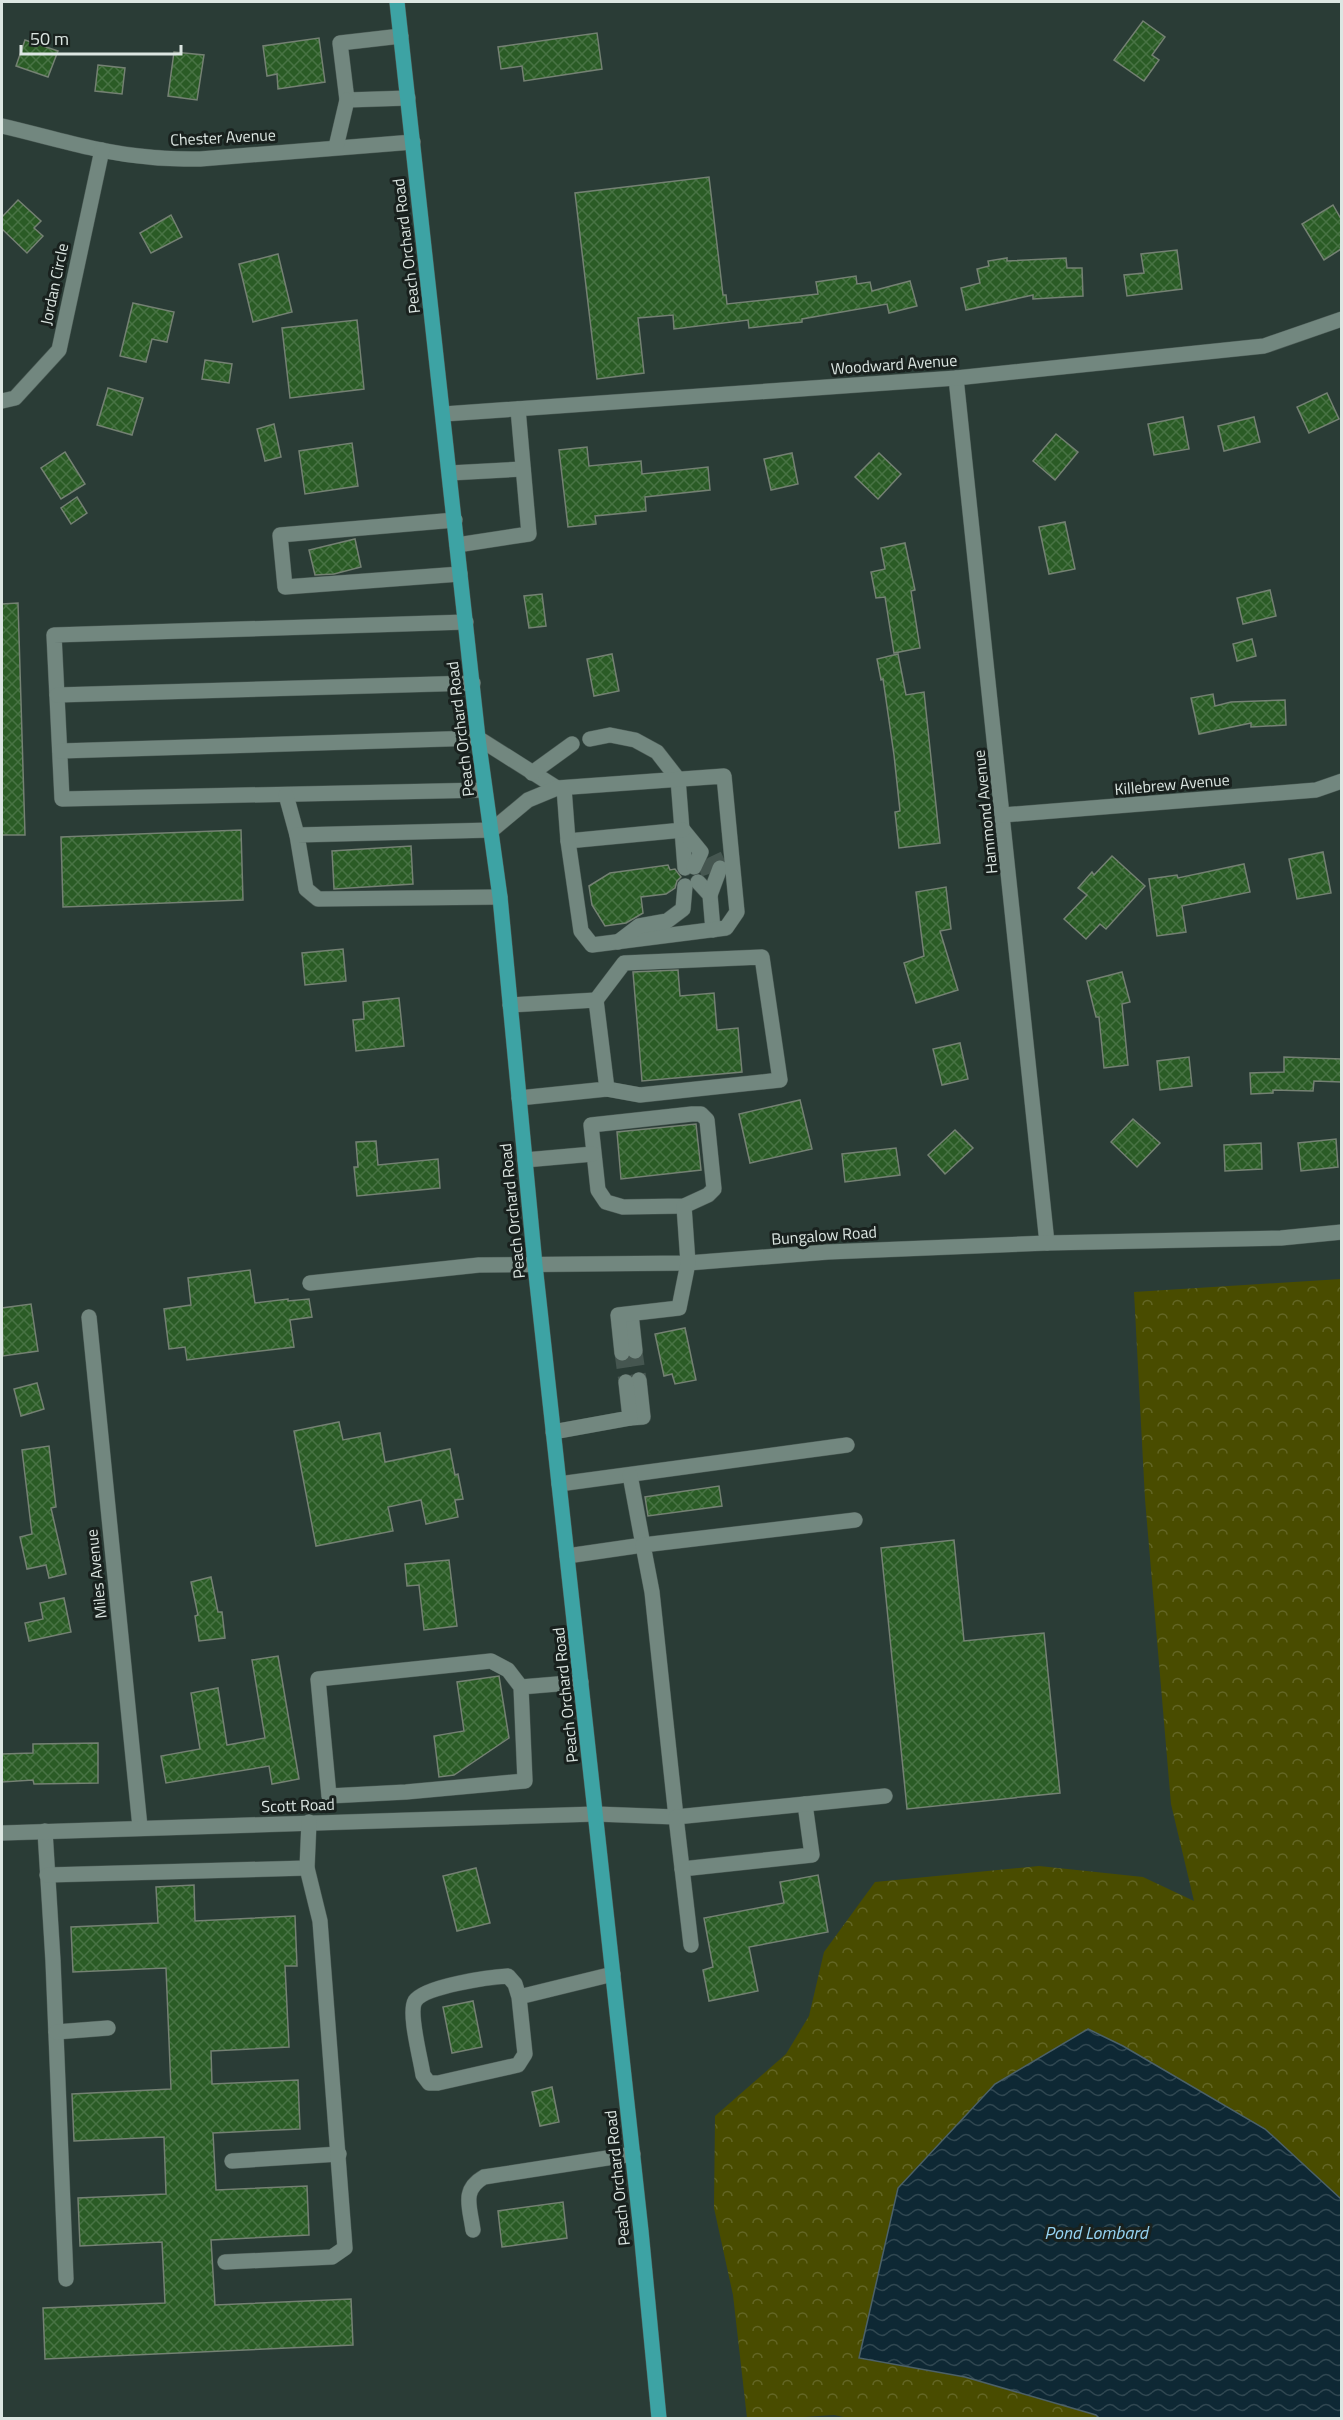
<svg xmlns="http://www.w3.org/2000/svg" width="1343" height="2420" font-family="'Titillium Web',sans-serif">
<defs>
<pattern id="forest-crowns" width="20" height="18" patternUnits="userSpaceOnUse" patternTransform="scale(1.5)"><rect width="20" height="18" fill="#494c00"/><path d="M2 6a3 3 0 1 1 6 0M12 15a3 3 0 1 1 6 0" fill="none" stroke="#636625"/></pattern>
<pattern id="water-waves" width="16" height="10" patternUnits="userSpaceOnUse" patternTransform="scale(1.5)"><rect width="16" height="10" fill="#0e2834"/><path d="M0 5q4-4 8 0t8 0" fill="none" stroke="#304751"/></pattern>
<pattern id="building-cross-hatch" width="8" height="8" patternUnits="userSpaceOnUse" patternTransform="scale(1.5)"><rect width="8" height="8" fill="#2a5b25"/><path d="M0 0l8 8M0 8l8-8" fill="none" stroke="#487344"/></pattern>
</defs>
<rect width="100%" height="100%" fill="#2a3c36"/>
<polygon fill="url(#forest-crowns)" points="1341,1279 1341,2418 849,2418 834,2415 789,2418 747,2418 733,2295 714,2208 715,2116 786,2054 809,2016 824,1952 875,1882 1039,1866 1143,1877 1194,1901 1171,1804 1145,1499 1134,1292"/>
<polygon fill="url(#water-waves)" stroke="#4c6168" stroke-width="1.5" points="1088,2029 1123,2046 1265,2129 1341,2199 1341,2418 1099,2418 1096,2415 965,2377 859,2358 898,2188 995,2084"/>
<g fill="url(#building-cross-hatch)" stroke="#748173" stroke-width="1.5">
<polygon points="1143,21 1165,37 1152,55 1159,60 1144,81 1114,60"/>
<polygon points="597,33 602,69 524,81 522,66 501,69 498,47"/>
<polygon points="319,38 325,82 278,89 277,74 267,76 263,46"/>
<polygon points="25,40 58,51 48,77 16,66"/>
<polygon points="174,52 204,55 197,100 168,96"/>
<polygon points="98,65 125,68 122,94 95,91"/>
<polygon points="709,177 723,295 726,295 727,304 818,294 816,282 856,276 857,284 870,282 872,291 910,281 917,306 889,313 887,304 802,319 802,322 749,328 748,320 674,329 673,315 638,318 644,373 597,379 575,193"/>
<polygon points="18,200 41,221 34,228 43,236 27,253 2,229 2,217"/>
<polygon points="1333,205 1341,219 1341,249 1324,260 1302,224"/>
<polygon points="171,215 182,237 151,253 140,233"/>
<polygon points="1177,250 1182,289 1127,296 1124,275 1144,273 1141,254"/>
<polygon points="278,254 292,312 253,322 239,264"/>
<polygon points="1007,258 1007,261 1066,258 1067,268 1082,268 1083,296 1033,299 1033,295 966,310 961,288 980,283 977,269 989,266 988,261"/>
<polygon points="133,303 174,312 167,342 152,339 146,362 120,356"/>
<polygon points="357,320 364,389 290,398 282,328"/>
<polygon points="205,360 232,364 229,383 202,379"/>
<polygon points="108,388 143,398 132,435 97,425"/>
<polygon points="1327,393 1339,419 1309,433 1297,407"/>
<polygon points="1183,417 1189,449 1154,455 1148,424"/>
<polygon points="1254,417 1260,442 1224,451 1218,426"/>
<polygon points="274,424 281,457 265,461 257,429"/>
<polygon points="1056,434 1078,452 1055,480 1033,461"/>
<polygon points="352,443 358,486 305,494 299,451"/>
<polygon points="587,447 589,466 641,461 642,474 708,467 710,490 645,497 646,511 595,516 596,524 568,527 559,450"/>
<polygon points="65,452 85,484 61,499 41,468"/>
<polygon points="792,453 798,484 771,490 764,459"/>
<polygon points="879,453 901,474 878,499 855,477"/>
<polygon points="77,497 87,513 71,524 61,508"/>
<polygon points="1065,522 1075,569 1049,574 1039,527"/>
<polygon points="355,539 361,567 334,574 315,575 309,550"/>
<polygon points="905,543 915,590 911,591 920,648 894,653 885,597 876,598 871,572 885,569 881,548"/>
<polygon points="1270,590 1276,616 1243,624 1237,598"/>
<polygon points="542,594 546,626 529,628 524,596"/>
<polygon points="18,603 25,835 2,835 2,604"/>
<polygon points="1252,639 1256,656 1237,661 1233,644"/>
<polygon points="612,654 619,691 594,696 587,659"/>
<polygon points="898,654 906,695 924,692 940,843 899,848 895,812 900,811 894,755 883,679 881,680 877,659"/>
<polygon points="1213,694 1215,706 1231,702 1285,700 1286,725 1251,727 1251,723 1199,734 1191,698"/>
<polygon points="241,830 243,900 63,907 61,837"/>
<polygon points="411,846 413,884 334,889 332,851"/>
<polygon points="1323,852 1331,893 1297,899 1289,859"/>
<polygon points="1112,856 1145,886 1106,929 1100,924 1086,939 1064,919 1087,895 1078,888 1092,872 1094,875"/>
<polygon points="1244,864 1250,892 1182,906 1186,932 1157,936 1149,879 1177,875 1178,878"/>
<polygon points="668,865 670,870 675,869 681,877 677,881 675,888 666,894 641,897 643,913 626,923 605,926 592,905 589,886 610,873"/>
<polygon points="946,887 951,929 940,931 958,990 916,1003 904,963 924,956 916,892"/>
<polygon points="343,949 346,981 305,985 302,953"/>
<polygon points="678,970 680,996 714,993 717,1030 738,1028 742,1072 642,1081 633,972"/>
<polygon points="1122,972 1130,1002 1122,1004 1128,1065 1104,1068 1099,1017 1096,1017 1087,981"/>
<polygon points="399,998 404,1046 356,1051 353,1020 364,1019 363,1002"/>
<polygon points="960,1043 968,1079 942,1085 933,1049"/>
<polygon points="1189,1057 1192,1086 1160,1090 1157,1061"/>
<polygon points="1284,1057 1341,1059 1341,1082 1314,1081 1313,1091 1273,1090 1273,1093 1251,1094 1250,1073 1284,1072"/>
<polygon points="800,1100 812,1149 750,1163 739,1114"/>
<polygon points="1133,1119 1160,1143 1137,1167 1111,1142"/>
<polygon points="696,1124 701,1170 621,1179 617,1132"/>
<polygon points="955,1130 973,1148 945,1174 928,1155"/>
<polygon points="1336,1139 1338,1167 1301,1171 1298,1143"/>
<polygon points="376,1141 378,1165 438,1159 440,1188 357,1196 354,1167 358,1167 356,1142"/>
<polygon points="1261,1143 1262,1169 1225,1171 1224,1145"/>
<polygon points="896,1148 900,1175 845,1182 842,1154"/>
<polygon points="250,1270 255,1303 288,1299 288,1301 309,1299 312,1317 290,1320 294,1347 187,1360 185,1347 169,1349 164,1309 191,1305 188,1278"/>
<polygon points="31,1304 38,1351 3,1356 2,1308"/>
<polygon points="685,1328 696,1380 675,1384 672,1374 664,1376 655,1334"/>
<polygon points="37,1383 44,1409 21,1416 14,1389"/>
<polygon points="339,1422 343,1440 380,1433 385,1462 450,1449 455,1475 458,1474 463,1499 455,1500 458,1517 426,1524 421,1500 388,1507 393,1531 316,1546 294,1431"/>
<polygon points="49,1446 56,1507 51,1508 66,1574 49,1578 46,1565 27,1569 20,1537 32,1534 22,1450"/>
<polygon points="719,1486 722,1506 648,1516 645,1497"/>
<polygon points="954,1540 964,1641 1044,1633 1060,1793 907,1809 881,1548"/>
<polygon points="449,1560 457,1626 424,1630 419,1585 407,1586 405,1564"/>
<polygon points="211,1577 218,1612 222,1612 225,1638 199,1641 195,1616 198,1615 191,1582"/>
<polygon points="64,1598 71,1632 29,1641 25,1623 43,1619 40,1603"/>
<polygon points="278,1656 299,1779 272,1784 269,1766 166,1783 161,1756 200,1749 191,1693 218,1688 227,1745 265,1738 252,1660"/>
<polygon points="499,1676 509,1738 454,1775 439,1777 434,1736 464,1731 457,1682"/>
<polygon points="98,1743 98,1783 34,1784 33,1780 2,1782 2,1754 33,1753 33,1744"/>
<polygon points="476,1868 490,1923 457,1931 443,1876"/>
<polygon points="818,1875 828,1932 749,1947 758,1991 709,2001 703,1970 713,1967 704,1918 784,1903 780,1882"/>
<polygon points="194,1885 195,1921 295,1916 297,1966 285,1966 289,2047 211,2051 212,2084 298,2080 300,2129 213,2133 216,2190 307,2186 309,2235 211,2240 215,2305 351,2299 353,2345 45,2359 43,2308 165,2303 162,2242 80,2246 78,2198 166,2194 164,2137 74,2141 72,2094 171,2089 166,1968 73,1972 71,1927 158,1923 156,1887"/>
<polygon points="473,2001 482,2047 452,2053 443,2007"/>
<polygon points="552,2087 559,2122 540,2126 532,2092"/>
<polygon points="563,2202 567,2238 502,2247 498,2211"/>
</g>
<g fill="none" stroke-linecap="round" stroke-linejoin="round">
<g stroke="#455650" stroke-width="15" stroke-dasharray="15 8" stroke-linecap="butt">
<polyline points="714,855 720,868"/>
<polyline points="704,860 709,875"/>
<polyline points="635,1351 639,1380"/>
<polyline points="622,1353 626,1382"/>
</g>
<g stroke="#4b5a55" stroke-width="16">
<g id="minor">
<polyline points="401,36 340,43 347,100 408,98"/>
<path d="M2,126C50,137 99,153 149,157C166,159 183,159 200,159L413,142"/>
<polyline points="336,147 347,100"/>
<polyline points="956,378 1047,1243"/>
<polyline points="2,401 15,398 59,350 102,150"/>
<polyline points="444,414 956,378 1264,346 1342,319"/>
<polyline points="450,473 523,469"/>
<polyline points="455,520 280,535 285,587 460,574"/>
<polyline points="457,545 529,534 518,409"/>
<polyline points="466,622 54,635 62,799 484,790"/>
<polyline points="57,695 473,683"/>
<polyline points="590,739 610,735 635,740 657,752 678,779 685,868"/>
<polyline points="60,751 478,738 557,788"/>
<polyline points="532,773 572,744"/>
<polyline points="286,795 297,835"/>
<polyline points="1003,815 1316,790 1342,781"/>
<polyline points="683,830 701,852 694,867"/>
<polyline points="568,841 683,830"/>
<polyline points="698,882 710,895 713,930"/>
<polyline points="710,895 720,868"/>
<polyline points="500,897 318,899 306,889 297,835 492,830 528,800 557,788 724,776 737,912 726,928 592,945 581,931 568,841 564,788"/>
<polyline points="618,942 639,926 667,921 683,909 685,886"/>
<polyline points="596,1000 624,963 762,957 780,1080 640,1095 607,1089"/>
<polyline points="510,1005 596,1000 607,1089 519,1098"/>
<polygon points="692,1114 701,1114 707,1120 714,1189 708,1195 684,1206 623,1207 606,1202 598,1190 591,1125"/>
<polyline points="525,1160 593,1154"/>
<polyline points="310,1283 479,1265 688,1263 828,1252 1047,1243 1281,1238 1342,1232"/>
<polyline points="631,1314 635,1351"/>
<polyline points="89,1317 140,1827"/>
<polyline points="622,1353 618,1315 679,1308 688,1263 684,1206"/>
<polyline points="630,1418 643,1417 639,1380"/>
<polyline points="553,1432 630,1418 626,1382"/>
<polyline points="559,1484 847,1445"/>
<polyline points="567,1556 643,1545 630,1475"/>
<polyline points="521,1687 508,1670 491,1661 318,1679 329,1796 406,1792 525,1781 521,1687 581,1682"/>
<polyline points="45,1831 53,1961 66,2279"/>
<polyline points="2,1833 596,1814 676,1817 652,1592 643,1545 855,1520"/>
<polyline points="682,1869 812,1855 805,1804"/>
<polyline points="47,1875 307,1868"/>
<polyline points="691,1945 676,1817 885,1796"/>
<path d="M519,1997L525,2054L518,2065L438,2083H429L423,2075C421,2060 408,2013 415,2001C425,1986 490,1977 508,1976L515,1984L519,1997L613,1974"/>
<polyline points="56,2032 108,2028"/>
<polyline points="232,2161 339,2154"/>
<path d="M473,2230C470,2207 461,2190 484,2177L633,2154"/>
<polyline points="225,2262 332,2257 345,2248 320,1921 307,1868 309,1822"/>
</g>
</g>
<g stroke="#4b5a55" stroke-width="16">
<polyline id="major" points="397,2 478,738 500,897 535,1265 641,2231 659,2418"/>
</g>
<use href="#minor" stroke="#72877f" stroke-width="15"/>
<use href="#major" stroke="#3da3a4" stroke-width="15"/>
</g>
<g text-anchor="middle" dominant-baseline="central" stroke-width="6" stroke-linejoin="round" paint-order="stroke">
<g font-size="16" fill="#dce6e2" stroke="#19211e">
<text transform="translate(223 137) rotate(-3)">Chester Avenue</text>
<text transform="translate(406 246) rotate(-97)">Peach Orchard Road</text>
<text transform="translate(54 284) rotate(-78)">Jordan Circle</text>
<text transform="translate(894 364) rotate(-4)">Woodward Avenue</text>
<text transform="translate(460 729) rotate(-97)">Peach Orchard Road</text>
<text transform="translate(1172 784) rotate(-5)">Killebrew Avenue</text>
<text transform="translate(985 812) rotate(-96)">Hammond Avenue</text>
<text transform="translate(512 1211) rotate(-96)">Peach Orchard Road</text>
<text transform="translate(824 1235) rotate(-4)">Bungalow Road</text>
<text transform="translate(96 1574) rotate(-96)">Miles Avenue</text>
<text transform="translate(565 1695) rotate(-96)">Peach Orchard Road</text>
<text transform="translate(298 1805) rotate(-2)">Scott Road</text>
<text transform="translate(617 2178) rotate(-96)">Peach Orchard Road</text>
</g>
<g font-size="18" font-style="italic" fill="#95d3f2" stroke="#19211e">
<text x="1096" y="2232">Pond Lombard</text>
</g>
</g>
<rect width="1343" height="2420" fill="none" stroke="#dce6e2" stroke-width="6"/>
<path d="M21 45v9h160v-9" fill="none" stroke="#dce6e2" stroke-width="3"/>
<text x="30" y="45" font-size="18" fill="#dce6e2" stroke="#19211e" stroke-width="4.5" paint-order="stroke">50 m</text>
</svg>
